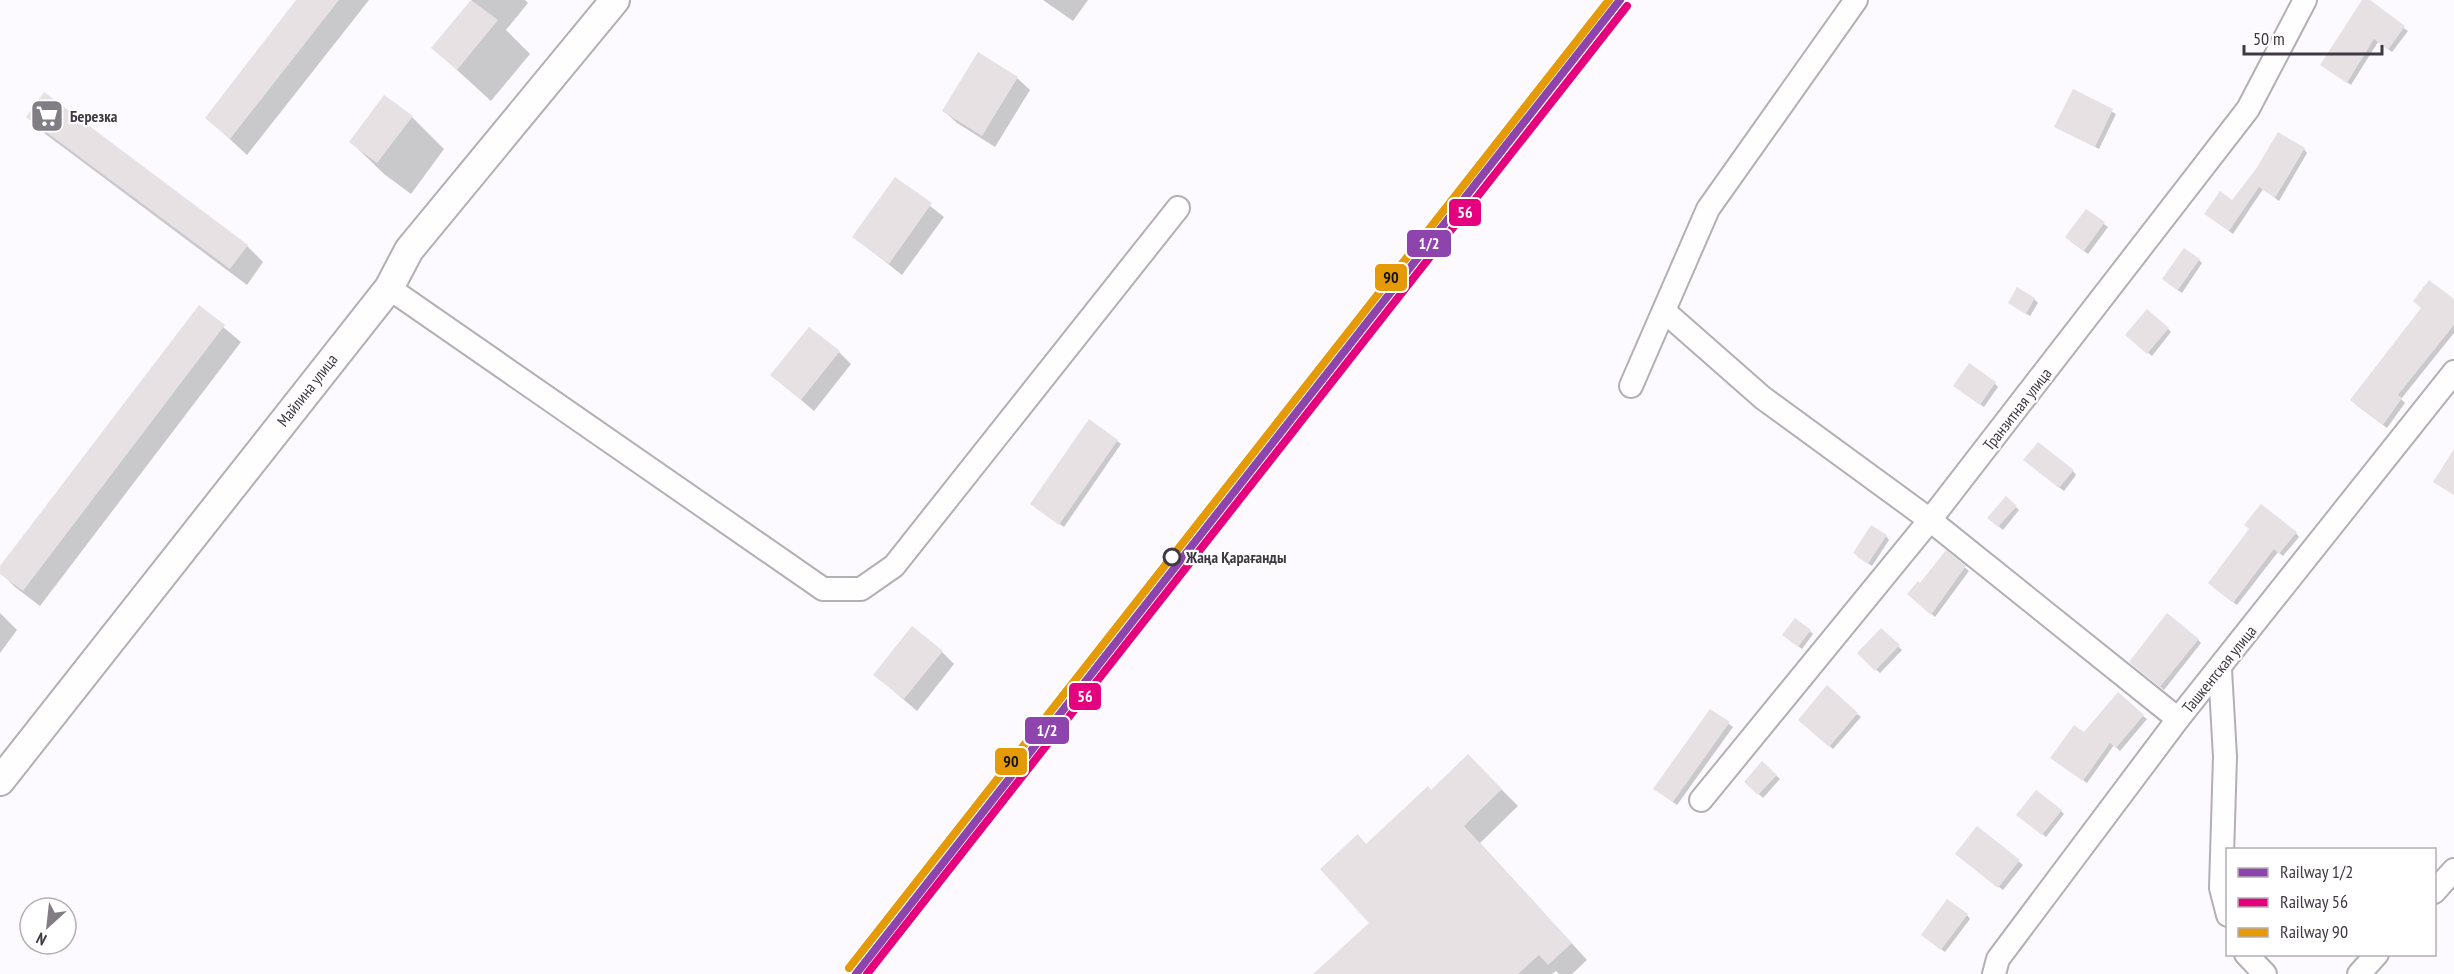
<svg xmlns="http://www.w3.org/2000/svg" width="2454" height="974" font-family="'PT Sans Narrow',sans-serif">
<rect width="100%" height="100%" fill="#fcfafe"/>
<g fill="#0003">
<polygon points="298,0 369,0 247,155 207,118"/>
<polygon points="472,0 525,0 528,3 506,30 530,54 491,101 433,48"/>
<polygon points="1043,0 1088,0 1073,21"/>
<polygon points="2364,0 2408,31 2392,52 2378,42 2351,85 2322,65"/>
<polygon points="1017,78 1030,90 995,147 957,123 944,111"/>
<polygon points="2074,91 2116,114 2099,149 2056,127"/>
<polygon points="28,116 247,246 263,262 247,285 44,133"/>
<polygon points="412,117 444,149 411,194 384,174 351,142"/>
<polygon points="2304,149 2307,153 2279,201 2263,189 2233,234 2206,214 2233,202"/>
<polygon points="896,179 944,217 902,275 854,237"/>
<polygon points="2086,211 2108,227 2088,254 2070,241"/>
<polygon points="2199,260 2202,263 2182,293 2168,283"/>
<polygon points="2034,299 2038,303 2030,316 2013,306"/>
<polygon points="2454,301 2454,333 2401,399 2405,403 2387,428 2355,404"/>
<polygon points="199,307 241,342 40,606 15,587 0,572 0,569"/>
<polygon points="2168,329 2171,332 2152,356 2131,339"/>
<polygon points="839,352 851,364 814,411 772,375"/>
<polygon points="1995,384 1998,387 1984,407 1959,389"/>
<polygon points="1117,441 1121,444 1064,527 1035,507"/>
<polygon points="2029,464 2073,471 2076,475 2064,491"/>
<polygon points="2006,498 2019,510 2003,530 1989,518"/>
<polygon points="2251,529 2296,533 2299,537 2283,556 2278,552 2237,605 2213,587"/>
<polygon points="1886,536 1889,540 1872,566 1858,557"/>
<polygon points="1946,552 1969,571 1935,617 1909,594 1920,585"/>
<polygon points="0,613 17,630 0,653"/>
<polygon points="1881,630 1902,650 1880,673 1859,653"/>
<polygon points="1810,631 1813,634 1802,649 1787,638"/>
<polygon points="2198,640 2201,643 2164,690 2134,665"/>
<polygon points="942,652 954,664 917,711 875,675"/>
<polygon points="1711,711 1733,727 1677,805 1659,792"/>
<polygon points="1857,714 1861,717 1833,749 1803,723"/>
<polygon points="2143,716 2147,719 2120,751 2114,745 2087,783 2056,761 2084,734"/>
<polygon points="1468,756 1518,806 1480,843 1587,960 1572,974 1559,974 1556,971 1552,974 1315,974 1371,923 1367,845 1431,792"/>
<polygon points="1762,763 1780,779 1763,798 1746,782"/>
<polygon points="2061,811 2064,814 2046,837 2022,818"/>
<polygon points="1978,828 2023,865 2003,890 1961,857"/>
<polygon points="1967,915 1970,919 1945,952 1926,938"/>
</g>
<g fill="#e7e1e3">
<polygon points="296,0 339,0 230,139 205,118"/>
<polygon points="471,0 498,20 457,70 431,48"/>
<polygon points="2362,0 2370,0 2405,26 2388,50 2374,39 2347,83 2320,65"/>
<polygon points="978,52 1018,77 982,136 942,111"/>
<polygon points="2073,89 2113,109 2095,147 2054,127"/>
<polygon points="44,92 248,245 230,269 26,117"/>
<polygon points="384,95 413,116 377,163 349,142"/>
<polygon points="2278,132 2305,148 2275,198 2259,187 2229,231 2204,214 2220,191 2232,200 2256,169"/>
<polygon points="895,177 932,203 889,264 852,237"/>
<polygon points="2086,209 2105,222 2084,251 2065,237"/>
<polygon points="2184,248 2200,259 2178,290 2162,279"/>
<polygon points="2429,280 2454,299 2454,325 2398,395 2402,398 2383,425 2350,400 2421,308 2413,301"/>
<polygon points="2017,287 2035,298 2026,314 2008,303"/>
<polygon points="199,305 225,325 23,591 0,574 0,566"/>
<polygon points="2147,309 2169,328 2147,354 2125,335"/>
<polygon points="809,327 840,351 801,400 770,375"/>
<polygon points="1969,363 1996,382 1980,405 1953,386"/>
<polygon points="1089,419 1118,440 1059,525 1030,504"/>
<polygon points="2038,442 2074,470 2059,488 2023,460"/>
<polygon points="2454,449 2454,495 2433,482"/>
<polygon points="2006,496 2017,506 1998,527 1987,518"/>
<polygon points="2261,504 2297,532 2279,554 2274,549 2233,603 2208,583 2249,529 2244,525"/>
<polygon points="1871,525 1887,535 1868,564 1853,553"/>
<polygon points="1946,550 1966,566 1931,615 1907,594 1918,581 1920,583"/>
<polygon points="2167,613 2199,639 2160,687 2129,662"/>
<polygon points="1795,618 1811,630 1798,647 1782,635"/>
<polygon points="912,626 943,651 904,699 873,675"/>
<polygon points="1881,628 1900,645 1875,671 1857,653"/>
<polygon points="1827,685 1858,713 1829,747 1798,720"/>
<polygon points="2118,692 2144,715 2116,748 2110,743 2083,781 2050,758 2074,725 2084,732"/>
<polygon points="1710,709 1730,722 1673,802 1653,789"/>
<polygon points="1468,754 1502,789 1464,826 1572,943 1548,965 1539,955 1518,974 1313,974 1369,923 1320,869 1358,834 1366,844 1428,786 1431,790"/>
<polygon points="1762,761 1777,775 1758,795 1744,782"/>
<polygon points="2036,790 2062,810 2042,835 2016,815"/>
<polygon points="1977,826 2020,860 1998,888 1955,854"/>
<polygon points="1947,899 1968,914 1941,950 1921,935"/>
</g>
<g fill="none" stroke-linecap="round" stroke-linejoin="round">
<g stroke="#b3afb6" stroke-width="26">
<g id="minor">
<polyline points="389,288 823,589 861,589 894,566 1178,208"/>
<polyline points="1664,311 1763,398 1930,520 2178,719"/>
<polyline points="1631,386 1708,209 1856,0"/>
<polyline points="2220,669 2225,757 2221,888 2228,915"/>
<polyline points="1701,800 1930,520 2248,109 2305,0"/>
<polyline points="2434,892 2454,870"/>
<polyline points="2246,954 2265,974"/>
<polyline points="1994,974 1998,959 2178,719 2454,372"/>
<polyline points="2359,974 2377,954"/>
</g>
</g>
<g stroke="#b3afb6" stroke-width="32">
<polyline id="major" points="0,781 389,288 409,250 615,0"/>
</g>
<use href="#minor" stroke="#fffeff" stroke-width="22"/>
<use href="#major" stroke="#fffeff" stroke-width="28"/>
<g stroke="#fff" stroke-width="12">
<polyline id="rail-1" points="856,974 1620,0"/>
</g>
<g stroke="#fff" stroke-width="12">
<polyline id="rail-2" points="867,974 1627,6"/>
</g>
<g stroke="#fff" stroke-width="12">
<polyline id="rail-3" points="849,968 1609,0"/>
</g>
<use href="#rail-1" stroke="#8e44ad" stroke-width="8"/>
<use href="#rail-2" stroke="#e5007d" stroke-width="8"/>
<use href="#rail-3" stroke="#e59b07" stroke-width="8"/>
</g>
<defs>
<g id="supermarket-square" transform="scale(1.725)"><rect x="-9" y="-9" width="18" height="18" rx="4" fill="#827c85" stroke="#fff"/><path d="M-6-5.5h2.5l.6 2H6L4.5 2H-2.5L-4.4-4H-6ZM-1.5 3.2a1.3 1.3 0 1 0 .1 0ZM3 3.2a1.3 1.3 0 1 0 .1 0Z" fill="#fff"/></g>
</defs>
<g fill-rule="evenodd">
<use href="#supermarket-square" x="47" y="116"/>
</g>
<circle fill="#fff" stroke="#403844" stroke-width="3" cx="1172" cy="557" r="8"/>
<g text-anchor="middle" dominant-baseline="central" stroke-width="4.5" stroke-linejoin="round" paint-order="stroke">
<g font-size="16" font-weight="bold" fill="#403844" stroke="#fff" text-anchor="start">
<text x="70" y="116">Березка</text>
</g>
<g font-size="16" fill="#403844" stroke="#fff">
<text transform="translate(307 390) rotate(-52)">Майлина улица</text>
<text transform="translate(2017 409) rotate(-52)">Транзитная улица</text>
<text transform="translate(2219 669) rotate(-51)">Ташкентская улица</text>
</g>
<g font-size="16" font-weight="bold" fill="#403844" stroke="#fff" text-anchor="start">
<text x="1186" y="557">Жаңа Қарағанды</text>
</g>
</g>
<g stroke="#fff" stroke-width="2">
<rect x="1448" y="198" width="34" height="29" rx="6" fill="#e5007d"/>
<rect x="1406" y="229" width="46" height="29" rx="6" fill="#8e44ad"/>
<rect x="1374" y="263" width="34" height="29" rx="6" fill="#e59b07"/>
<rect x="1068" y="682" width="34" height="29" rx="6" fill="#e5007d"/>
<rect x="1024" y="716" width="46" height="29" rx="6" fill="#8e44ad"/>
<rect x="994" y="747" width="34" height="29" rx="6" fill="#e59b07"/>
</g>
<g font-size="16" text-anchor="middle" font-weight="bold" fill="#fff">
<text x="1465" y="218">56</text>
<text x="1429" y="249">1/2</text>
<text x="1085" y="702">56</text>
<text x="1047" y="736">1/2</text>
</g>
<g font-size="16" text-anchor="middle" font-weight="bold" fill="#111">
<text x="1391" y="283">90</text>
<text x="1011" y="767">90</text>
</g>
<rect x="2226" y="848" width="210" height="108" fill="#ffffff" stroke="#b3afb4" stroke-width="1.5"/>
<rect x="2238" y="868" width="30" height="9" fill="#8e44ad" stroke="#b3afb4" stroke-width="1.5"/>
<text x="2280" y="878" font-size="18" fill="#403844">Railway 1/2</text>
<rect x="2238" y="898" width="30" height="9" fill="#e5007d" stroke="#b3afb4" stroke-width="1.5"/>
<text x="2280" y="908" font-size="18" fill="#403844">Railway 56</text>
<rect x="2238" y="928" width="30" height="9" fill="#e59b07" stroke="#b3afb4" stroke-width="1.5"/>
<text x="2280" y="938" font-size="18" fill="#403844">Railway 90</text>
<g transform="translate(48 926) rotate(207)"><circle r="28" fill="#ffffff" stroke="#b3afb4" stroke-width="1.5"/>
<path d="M0-4.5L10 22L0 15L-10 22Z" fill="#827c85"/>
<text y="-9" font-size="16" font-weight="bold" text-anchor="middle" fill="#403844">N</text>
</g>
<path d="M2244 45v9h138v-9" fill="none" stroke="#403844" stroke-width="3"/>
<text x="2253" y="45" font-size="18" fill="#403844" stroke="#ffffff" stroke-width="4.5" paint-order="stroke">50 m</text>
</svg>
